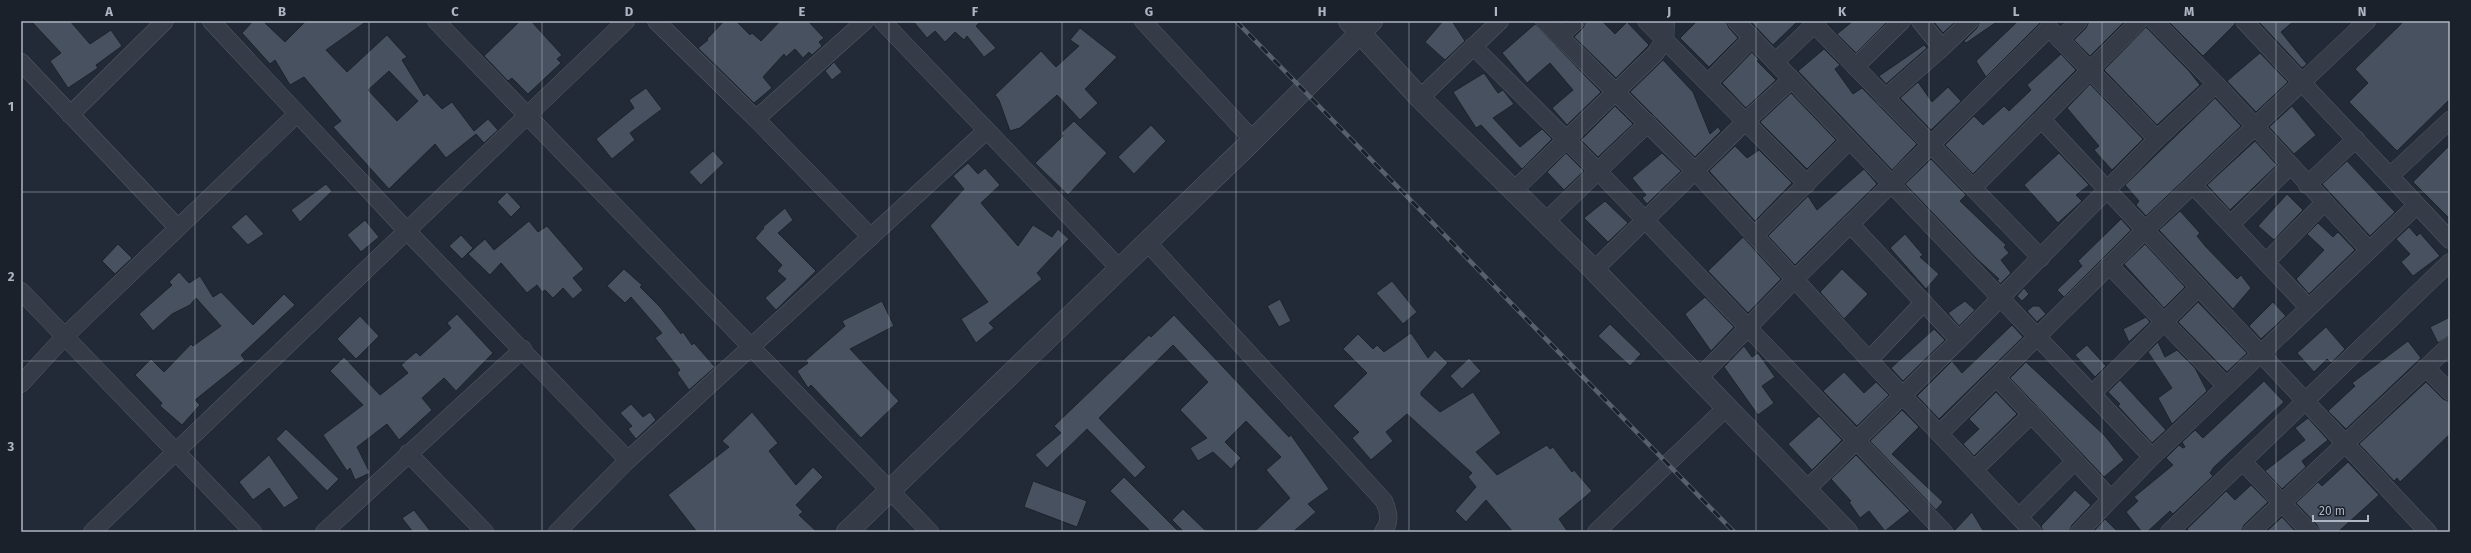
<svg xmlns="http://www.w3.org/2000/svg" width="2471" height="553" font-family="'Fira Sans',sans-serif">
<rect width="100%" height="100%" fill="#212a36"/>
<g fill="#475160" stroke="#1c232d" fill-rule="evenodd">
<polygon points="31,21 70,21 90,44 111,30 122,46 96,65 98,68 68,88 50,61 61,53"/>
<path d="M253,21H263L285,42L306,21H367L326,50L347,72L387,35L407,57L402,60L424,96L427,93L442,109L452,102L474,131L488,119L498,130L484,143L476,134L446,158L435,144L389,189L333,127L341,121L304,77L290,85L275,60L270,64L242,33ZM389,71L418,101L397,121L368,90Z"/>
<polygon points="520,21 531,21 562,55 557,59 561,63 528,94 512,78 508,81 484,56"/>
<polygon points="724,21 736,21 750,35 752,33 761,41 780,21 808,21 824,38 819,42 822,46 812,55 809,52 803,58 795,49 786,57 784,54 763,77 772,88 754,103 698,48 708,40 707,39"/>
<polygon points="913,21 981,21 976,26 996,48 984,57 967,36 964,40 955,32 945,42 935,31 927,38"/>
<polygon points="1443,21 1452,21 1465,41 1445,60 1425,42"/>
<polygon points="1586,21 1602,21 1615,34 1627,22 1649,45 1616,78 1574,37 1583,28"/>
<polygon points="1697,21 1726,21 1729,28 1738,38 1709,67 1680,38"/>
<polygon points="1750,21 1798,21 1773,45"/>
<polygon points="1853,21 1888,21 1856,53 1837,34"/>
<polygon points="1933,21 1956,21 1943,33"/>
<polygon points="1980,21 1998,21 1966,43 1964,41 1977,28"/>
<polygon points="2018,21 2042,21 1986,77 1976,61"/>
<polygon points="2089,21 2125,21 2090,56 2074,40 2086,28"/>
<polygon points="2168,21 2234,21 2235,24 2203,56"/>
<polygon points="2258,21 2294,21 2281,32 2307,64 2302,68"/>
<polygon points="2404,21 2450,21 2450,99 2397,151 2349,102 2368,83 2355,69"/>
<polygon points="1535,24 1601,92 1567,125 1552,108 1573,90 1550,63 1527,83 1502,53"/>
<polygon points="2146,27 2189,71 2200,85 2157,125 2104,70"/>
<polygon points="1080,28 1117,57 1085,89 1098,103 1080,120 1057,95 1020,128 1010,131 999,100 995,95 1041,51 1056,67 1079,46 1070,40"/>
<polygon points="1924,45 1927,48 1886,84 1879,76"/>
<polygon points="1824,49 1840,65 1835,69 1853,94 1862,88 1917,144 1892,170 1798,71"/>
<polygon points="1752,52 1759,60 1757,61 1776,80 1746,108 1722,83"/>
<polygon points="2260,53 2288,82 2256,112 2227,81"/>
<polygon points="2061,54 2076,70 1973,174 1945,145 1974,116 1983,125 2004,106 2009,111 2031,90 2027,85"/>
<polygon points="1663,60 1693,92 1710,134 1718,127 1721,131 1695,157 1630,92"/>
<polygon points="834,62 842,72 832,80 825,71"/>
<polygon points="1484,73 1498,93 1503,90 1514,104 1493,118 1520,147 1542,129 1552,139 1522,169 1481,125 1476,128 1453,92"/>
<polygon points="1918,82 1932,102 1948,87 1961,101 1931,130 1900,98"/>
<polygon points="2090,84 2143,139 2112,170 2094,150 2099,146 2067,108"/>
<polygon points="646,88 662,109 630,133 635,140 612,159 596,139 634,108 629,100"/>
<polygon points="1791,93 1836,140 1807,169 1760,122"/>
<polygon points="2215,98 2241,126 2146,216 2136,205 2139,201 2125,185"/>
<polygon points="1615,106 1633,124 1598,157 1581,140"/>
<polygon points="2292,106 2316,135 2294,154 2269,127"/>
<polygon points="1074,121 1107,153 1068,195 1035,163 1063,136 1061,133"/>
<polygon points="1151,125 1166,141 1134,174 1118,157"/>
<polygon points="2255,141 2277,165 2230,210 2207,185"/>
<polygon points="2450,145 2450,219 2413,182"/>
<polygon points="1735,146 1747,158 1759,150 1792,183 1755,221 1709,171"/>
<polygon points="713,151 724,163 701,185 689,172"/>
<polygon points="1566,153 1584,171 1564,190 1547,172"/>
<polygon points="1662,153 1681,171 1647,204 1642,198 1646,195 1632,178"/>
<polygon points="2059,153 2089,185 2076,195 2082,201 2058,223 2024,185"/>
<polygon points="1931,159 1966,195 1960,201 2006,245 2004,247 2009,253 2001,260 2011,273 2000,284 1997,280 1999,279 1977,259 1905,184"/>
<polygon points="2347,161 2395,212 2370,236 2322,184"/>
<polygon points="968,163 978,174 985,168 1000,185 981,203 1018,246 1033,225 1052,237 1058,229 1069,239 1037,273 1042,279 989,323 994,328 976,343 961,319 988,302 930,226 964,189 953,176"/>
<polygon points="1864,169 1877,184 1795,265 1768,236 1808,196 1817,210"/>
<polygon points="326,184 332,191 300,222 291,210"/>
<polygon points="507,192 521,207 511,217 497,202"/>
<polygon points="2287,194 2303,210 2274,240 2258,226"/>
<polygon points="1605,201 1628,223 1608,242 1584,218"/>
<polygon points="785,208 793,220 778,233 816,271 776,310 765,298 786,279 777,271 782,265 755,238 764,228 763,227"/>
<polygon points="2180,211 2200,233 2197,236 2206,247 2237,279 2241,275 2251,288 2233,309 2159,230"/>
<polygon points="246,214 264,234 248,245 231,227"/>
<polygon points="2121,219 2131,230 2064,297 2057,290 2082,266 2078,261"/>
<polygon points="365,220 379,237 361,252 347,235"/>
<polygon points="529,221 538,232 547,226 584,269 573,278 583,290 573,299 563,288 553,298 545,290 542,292 537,285 527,293 501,263 490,275 468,254 485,239 494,250"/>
<polygon points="2318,223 2333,237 2338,232 2355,250 2309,294 2296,279 2324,250 2307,234"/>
<polygon points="2409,227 2417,236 2420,233 2440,256 2413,276 2401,262 2410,254 2396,239"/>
<polygon points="1905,234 1923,255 1920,257 1939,274 1926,289 1890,248"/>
<polygon points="461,235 473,248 462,259 449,246"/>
<polygon points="1743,237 1781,279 1748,313 1708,271"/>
<polygon points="118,244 132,258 115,274 102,261"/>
<polygon points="2145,244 2185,287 2164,308 2124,264"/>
<polygon points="624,269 642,285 640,287 660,307 681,334 683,332 692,345 694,343 715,367 689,390 677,373 680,370 655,338 662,333 631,297 625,303 607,286"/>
<polygon points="1842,269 1868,294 1844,319 1820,292"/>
<polygon points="179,272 189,283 200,276 213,297 221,292 253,325 284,294 295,305 241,355 245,360 195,400 200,405 182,425 160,406 162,403 135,375 151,359 164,372 191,344 193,346 221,326 196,298 190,305 172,314 153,331 139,314 172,285 169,282"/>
<polygon points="1392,281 1417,312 1403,324 1376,293"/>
<polygon points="2024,288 2029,294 2022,301 2017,296"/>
<polygon points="1705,297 1734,327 1711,351 1685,314"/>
<polygon points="1280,299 1291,321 1279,327 1267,306"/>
<polygon points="882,301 894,326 850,349 899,401 861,438 811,385 808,388 797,371 808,363 806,360 845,326 842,321"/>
<polygon points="1965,301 1975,310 1959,326 1948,313"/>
<polygon points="2198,302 2247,353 2227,372 2178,322"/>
<polygon points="2273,302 2286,316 2261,339 2249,326"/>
<polygon points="2033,306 2039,306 2046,314 2037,322 2027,311"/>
<polygon points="457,314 493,353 456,391 444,378 422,398 432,410 399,440 387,424 357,447 370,473 355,480 350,468 347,471 323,435 363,405 330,371 344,357 380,395 408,373 401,365 416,352 420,356 451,328 447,323"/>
<polygon points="1174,315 1289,437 1291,435 1329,489 1308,504 1316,512 1293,532 1254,532 1290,498 1266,470 1281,457 1246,421 1225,442 1241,458 1231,469 1213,452 1198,461 1190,448 1207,438 1180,410 1208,382 1173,345 1099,418 1146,467 1135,478 1087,429 1047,468 1035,455 1061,433 1054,426 1149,335 1151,337"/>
<polygon points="360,316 379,336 356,359 337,339"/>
<polygon points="2146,317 2150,322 2129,342 2123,329"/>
<polygon points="2450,317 2450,335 2438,343 2430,327"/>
<polygon points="1610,324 1641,354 1630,366 1598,336"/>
<polygon points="2012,325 2023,337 1939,419 1917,396 1952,361 1962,373"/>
<polygon points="2326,327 2345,349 2331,363 2327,359 2314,372 2297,353"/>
<polygon points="1934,329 1945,340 1903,381 1891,368"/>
<polygon points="1411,333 1428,358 1435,350 1448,363 1421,392 1421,395 1440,412 1473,392 1501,433 1476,452 1497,475 1547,445 1550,449 1553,447 1572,472 1574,470 1592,491 1559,519 1568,532 1513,532 1486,500 1466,522 1455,511 1476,487 1468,477 1472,473 1407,414 1386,432 1393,441 1371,460 1352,438 1359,432 1333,406 1367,373 1343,349 1358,334 1373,349 1377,345 1384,352"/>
<polygon points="2408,341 2421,358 2346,429 2328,411 2355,386 2352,383"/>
<polygon points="2158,342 2165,357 2177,350 2195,368 2207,391 2172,424 2158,398 2172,388 2148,352"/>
<polygon points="2087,345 2106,366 2095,377 2075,355"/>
<polygon points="1744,346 1752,357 1758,353 1775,377 1762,386 1774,403 1758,415 1724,367"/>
<polygon points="1469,358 1481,371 1462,389 1450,376"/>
<polygon points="2026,362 2105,436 2124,460 2104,477 2010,378"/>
<polygon points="1844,372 1864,393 1876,382 1889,395 1857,426 1823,391"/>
<polygon points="2120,380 2166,430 2152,443 2118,406 2120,404 2108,392"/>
<polygon points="2264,381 2284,402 2214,467 2210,473 2213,476 2173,514 2170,511 2147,532 2142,532 2126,512 2138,501 2134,497 2173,465 2166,458 2179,445 2183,448 2185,447 2182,442 2195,430 2203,438"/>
<polygon points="2426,382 2443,399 2450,402 2450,434 2400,482 2397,478 2394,481 2359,444"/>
<polygon points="1996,392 2017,414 1974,456 1963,444 1979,429 1969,419"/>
<polygon points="631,404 643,417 650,412 656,420 636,439 628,429 632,426 620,413"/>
<polygon points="1902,410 1919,427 1892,454 1943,502 1936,510 1870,441"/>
<polygon points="752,412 778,443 769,451 796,485 813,467 823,477 796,505 803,512 799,515 817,532 697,532 668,495 729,447 722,441"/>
<polygon points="1819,416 1842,440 1812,470 1788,444"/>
<polygon points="2308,418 2328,440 2302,461 2306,467 2282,489 2265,471 2305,440 2295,428"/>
<polygon points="286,429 339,479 327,491 276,439"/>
<polygon points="269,455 299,498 284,508 269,488 253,500 239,482"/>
<polygon points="1856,455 1910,511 1885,531 1869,511 1860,518 1849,502 1851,501 1831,479"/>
<polygon points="2348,462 2379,495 2338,532 2320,532 2317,525 2296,503 2318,482 2322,486"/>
<polygon points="1124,477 1179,532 1151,532 1110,491"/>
<polygon points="1033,481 1087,501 1077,527 1024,507"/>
<polygon points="2251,485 2268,502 2244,525 2241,532 2190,532 2187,529 2226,491 2235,500"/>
<polygon points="2075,490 2091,505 2072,525 2069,532 2043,532 2041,526"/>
<polygon points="1183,509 1207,532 1184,532 1172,520"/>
<polygon points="414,510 431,532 413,532 402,518"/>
<polygon points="1972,512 1984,532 1954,532 1954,531"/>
<polygon points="2282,517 2296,532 2266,532"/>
<polygon points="2105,519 2118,532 2093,532"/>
</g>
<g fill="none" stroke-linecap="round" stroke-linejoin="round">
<g stroke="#525964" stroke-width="18">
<g id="minor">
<polyline points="211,21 407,231 628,460"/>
<polyline points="436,21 930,532"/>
<polyline points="656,21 756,119 871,237"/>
<polyline points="882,21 1120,269"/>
<polyline points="1143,21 1253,140"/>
<polyline points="1544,21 1696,172 1869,360 2033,532"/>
<polyline points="1646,21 1807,184"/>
<polyline points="1736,21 2152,457"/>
<polyline points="1811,21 2041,258"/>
<polyline points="2154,21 2216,84"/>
<polyline points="2244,21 2450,240"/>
<polyline points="1559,37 1576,21"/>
<polyline points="2060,40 2079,21"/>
<polyline points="1473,46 1598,171 1944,532"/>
<polyline points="1942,48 1970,21"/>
<polyline points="21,62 177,227"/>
<polyline points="1775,62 1818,21"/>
<polyline points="1855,67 1902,21"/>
<polyline points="1708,83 1752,38"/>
<polyline points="1420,98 1500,21"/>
<polyline points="1885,98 1942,48 1920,21"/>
<polyline points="70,115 165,21"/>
<polyline points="756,119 865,21"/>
<polyline points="2042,120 2428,532"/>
<polyline points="2390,176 2450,120"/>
<polyline points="2193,185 2308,307"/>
<polyline points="2307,185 2356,139"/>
<polyline points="1973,188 2139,21"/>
<polyline points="1514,190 1655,54 1665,40 1666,21"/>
<polyline points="1545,222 1648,123"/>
<polyline points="1850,224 1959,340"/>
<polyline points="2231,224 2290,166"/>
<polyline points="1755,235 1850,140"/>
<path d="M1147,242L1384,501C1389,513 1391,521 1383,532"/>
<polyline points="2267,261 2324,203"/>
<polyline points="2109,265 2226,386"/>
<polyline points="1594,270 1745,122 1792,79"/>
<polyline points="21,291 253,532"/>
<polyline points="1869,360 1924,302"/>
<polyline points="2426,368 2450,392"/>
<polyline points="1997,378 2111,499"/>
<polyline points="1698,379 1795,279 2049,28 2157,139"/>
<polyline points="21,384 65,336 297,114"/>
<polyline points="2092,394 2199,287"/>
<polyline points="1940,433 2144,231 2367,21"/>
<polyline points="408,453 485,532"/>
<polyline points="2243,462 2310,532"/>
<polyline points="1974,470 2032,414"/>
<polyline points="1807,489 1959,340 2157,139 2216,84 2369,250"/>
<polyline points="2019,517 2075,461"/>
<polyline points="92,532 626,21"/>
<polyline points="324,532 523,349"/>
<polyline points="557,532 628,460 987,130"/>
<polyline points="1596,532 1728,406"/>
<polyline points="2079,532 2152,457 2417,205"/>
<polyline points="2169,532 2450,262"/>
<polyline points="2251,532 2450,345"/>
</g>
</g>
<g stroke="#525964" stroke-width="22">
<g id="tertiary">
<polyline points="1349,21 1420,98 1594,270 1847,532"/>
<polyline points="847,532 1253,140 1372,21"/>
</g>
</g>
<use href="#minor" stroke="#353c47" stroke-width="17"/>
<use href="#tertiary" stroke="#353c47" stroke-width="21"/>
<g stroke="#57606e" stroke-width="4.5">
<polyline id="rail" points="1236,21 1734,532"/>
</g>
<use href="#rail" stroke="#1a212b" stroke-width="3" stroke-dasharray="9" stroke-linecap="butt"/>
</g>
<path fill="none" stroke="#afb6c3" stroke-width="1" stroke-opacity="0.55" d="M195,21V532M369,21V532M542,21V532M715,21V532M889,21V532M1062,21V532M1236,21V532M1409,21V532M1582,21V532M1756,21V532M1929,21V532M2102,21V532M2276,21V532M21,192H2450M21,361H2450"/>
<rect width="2471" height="553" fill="none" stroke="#1a212b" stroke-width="44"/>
<path d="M2313 515v6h55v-6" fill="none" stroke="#afb6c3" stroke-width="2"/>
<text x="2319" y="515" font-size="12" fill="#afb6c3" stroke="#1a212b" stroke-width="3" paint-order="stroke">20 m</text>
<rect x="22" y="22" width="2427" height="509" fill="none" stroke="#afb6c3" stroke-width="1.5"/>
<g font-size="13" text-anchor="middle" font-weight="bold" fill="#afb6c3">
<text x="109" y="16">A</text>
<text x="282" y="16">B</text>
<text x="455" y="16">C</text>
<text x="629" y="16">D</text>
<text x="802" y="16">E</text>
<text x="975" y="16">F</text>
<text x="1149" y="16">G</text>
<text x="1322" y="16">H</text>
<text x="1496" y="16">I</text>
<text x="1669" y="16">J</text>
<text x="1842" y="16">K</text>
<text x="2016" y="16">L</text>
<text x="2189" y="16">M</text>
<text x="2362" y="16">N</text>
<text x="11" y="111">1</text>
<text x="11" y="281">2</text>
<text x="11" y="451">3</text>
</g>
</svg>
